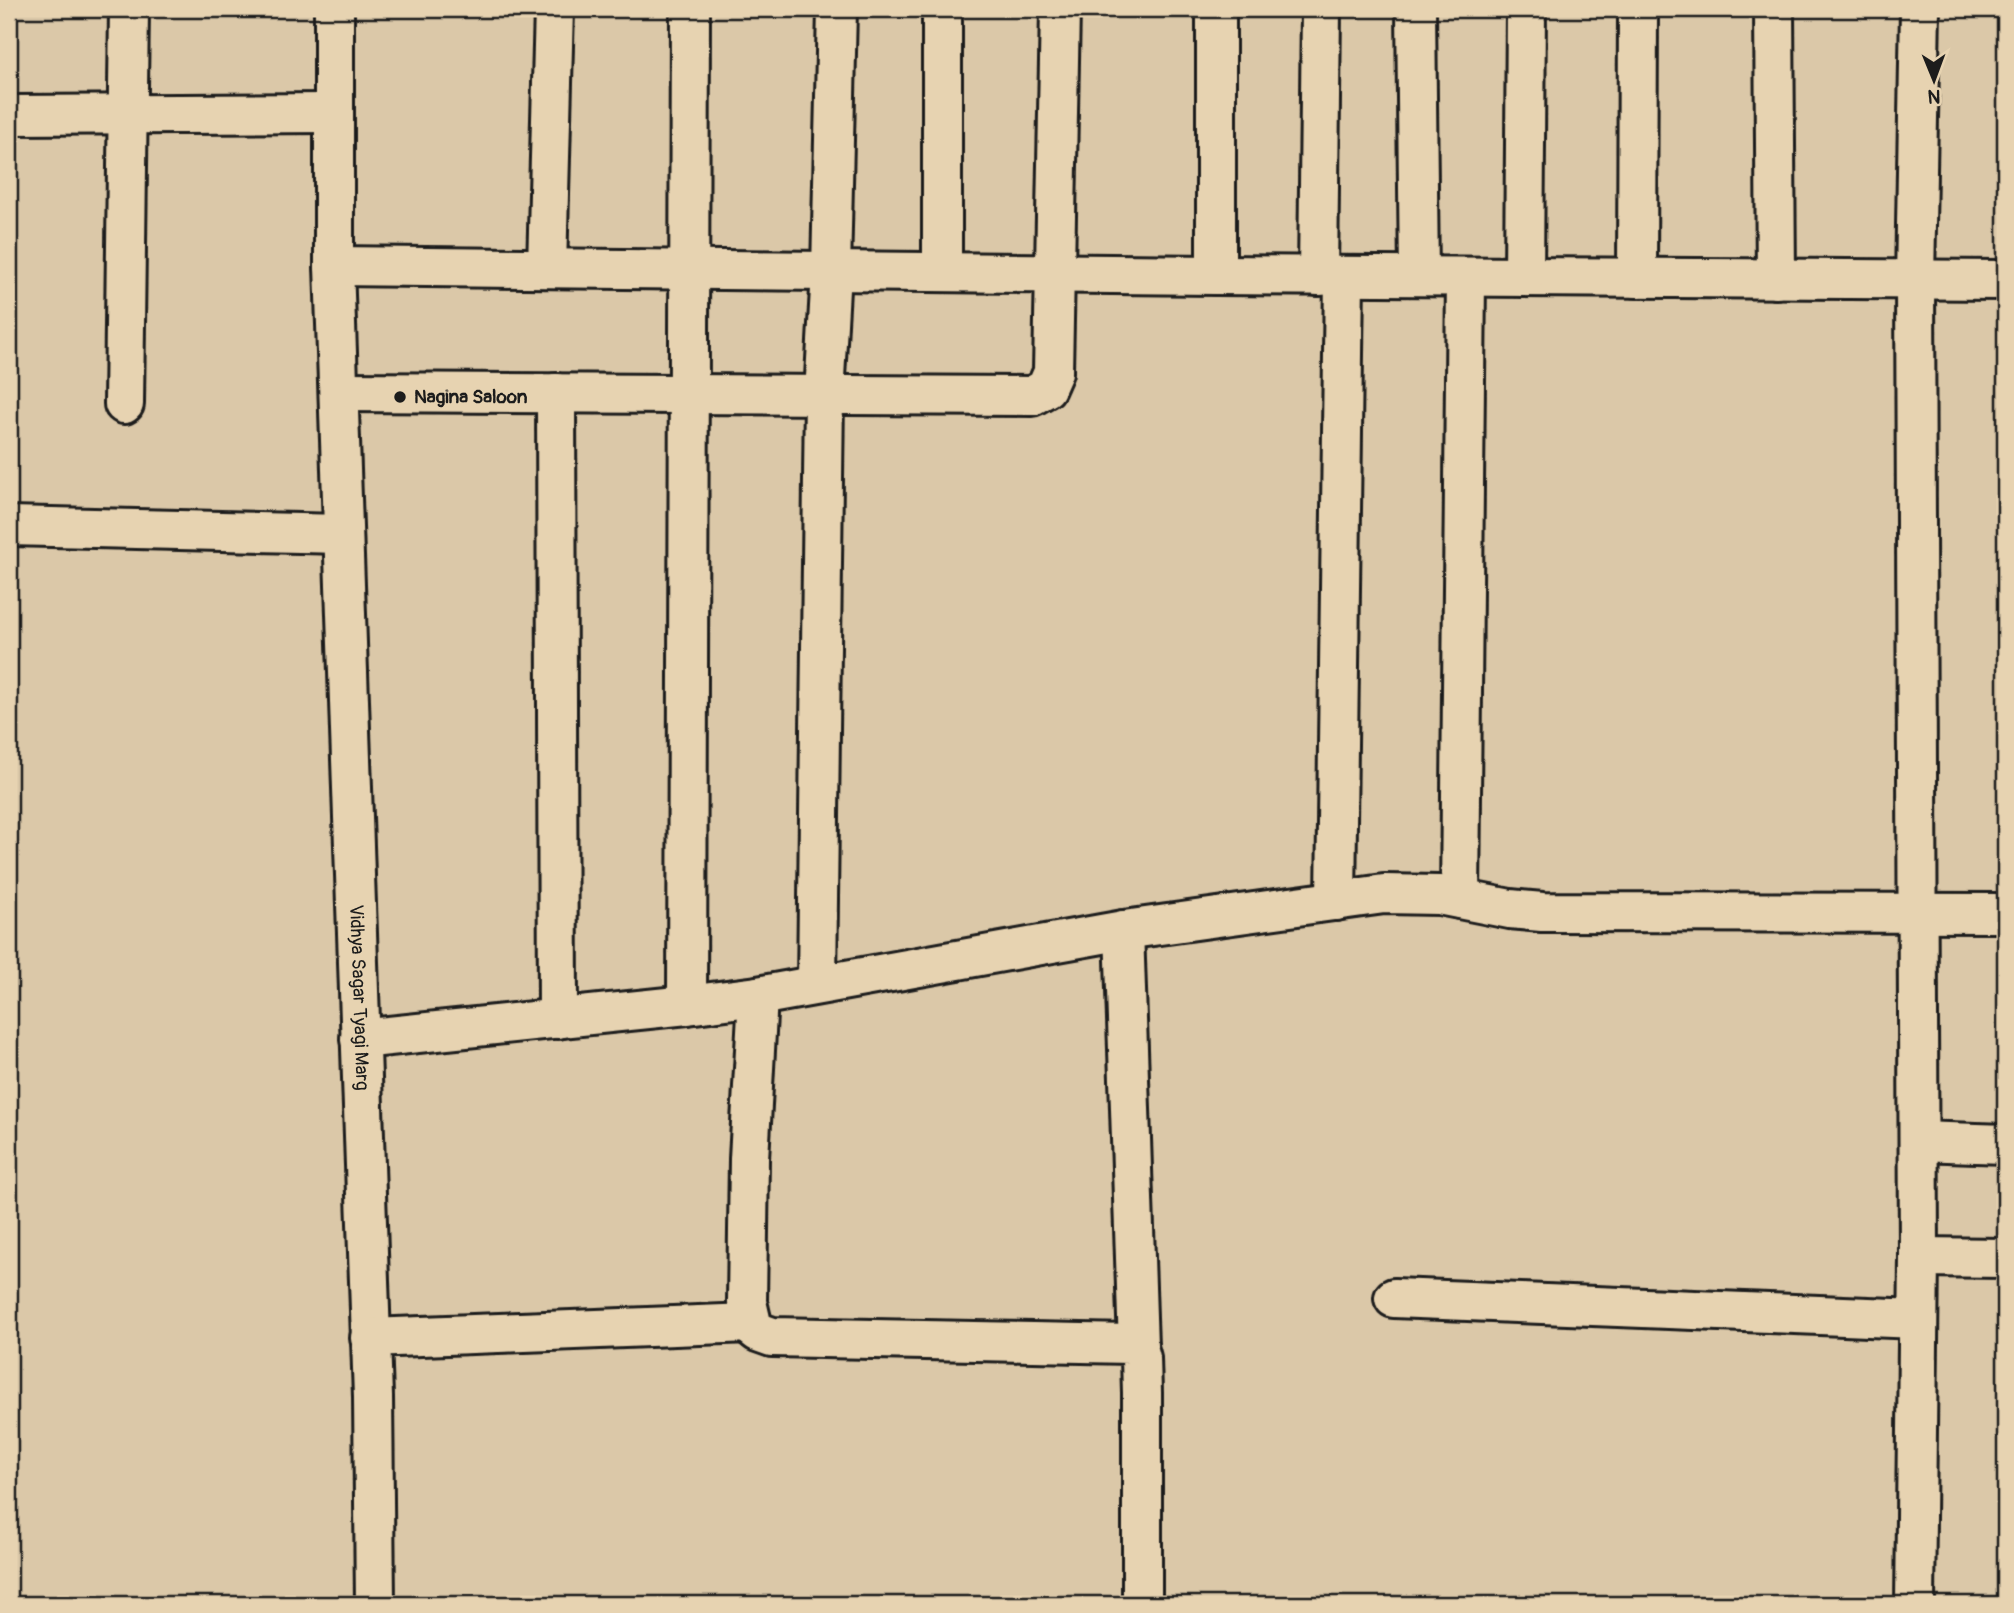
<svg xmlns="http://www.w3.org/2000/svg" width="2014" height="1613" font-family="Pangolin,sans-serif">
<rect width="100%" height="100%" fill="#dbc8a8"/>
<filter id="ink" filterUnits="userSpaceOnUse"><feTurbulence type="fractalNoise" baseFrequency=".0143" numOctaves="2"/><feDisplacementMap in="SourceGraphic" scale="14" xChannelSelector="R" yChannelSelector="G"/><feConvolveMatrix kernelMatrix="1 2 1 2 8 2 1 2 1" color-interpolation-filters="sRGB"/></filter>
<g filter="url(#ink)">
<g fill="none" stroke-linecap="round" stroke-linejoin="round">
<g stroke="#1c1c1c" stroke-width="44">
<g id="minor">
<path id="s1" d="M334,9V266L373,1397L375,1604"/>
<polyline points="1216,9 1216,275"/>
<polyline points="1416,9 1419,276"/>
<polyline points="1774,9 1776,279"/>
<polyline points="9,115 333,113"/>
<polyline points="334,266 1216,275 2005,280"/>
<polyline points="547,268 554,9"/>
<polyline points="942,272 942,9"/>
<polyline points="1318,276 1321,9"/>
<polyline points="1524,277 1526,9"/>
<polyline points="1637,278 1638,9"/>
<polyline points="339,392 1032,396 1046,388 1053,372 1060,9"/>
<polyline points="556,393 558,1019"/>
<polyline points="124,404 129,9"/>
<polyline points="9,526 343,534"/>
<polyline points="1460,899 1466,277"/>
<polyline points="1336,901 1344,276"/>
<polyline points="1124,930 1138,1347"/>
<polyline points="817,984 824,395 831,271 837,9"/>
<polyline points="758,996 749,1159 747,1302 753,1328 758,1332 772,1337 1131,1344 1138,1347 1141,1358 1142,1393 1142,1604"/>
<polyline points="687,1005 690,9"/>
<polyline points="360,1039 687,1005 758,996 1124,930 1384,894 1439,895 1510,909 1542,912 2005,913"/>
<polyline points="1919,1141 2005,1144"/>
<polyline points="1919,1257 2005,1258"/>
<polyline points="1394,1298 1918,1319"/>
<polyline points="370,1338 750,1323"/>
<polyline points="1915,1604 1919,1257 1915,280 1920,9"/>
</g>
</g>
<use href="#minor" stroke="#e7d3b1" stroke-width="38"/>
</g>
</g>
<circle fill="#1c1c1c" stroke="#e7d3b1" stroke-width="2.5" cx="400" cy="397" r="7"/>
<g text-anchor="middle" dominant-baseline="central" stroke-width="5" stroke-linejoin="round" paint-order="stroke">
<g font-size="19" font-weight="bold" fill="#1c1c1c" stroke="#e7d3b1" text-anchor="start">
<text x="414" y="397">Nagina Saloon</text>
</g>
<g font-size="19" fill="#1c1c1c" stroke="#e7d3b1">
<text stroke="none"><textPath href="#s1" startOffset="989">Vidhya Sagar Tyagi Marg</textPath></text>
</g>
</g>
<rect width="2014" height="1613" fill="none" stroke="#e7d3b1" stroke-width="35"/>
<rect x="18" y="18" width="1979" height="1578" fill="none" stroke="#1c1c1c" stroke-width="2.5" filter="url(#ink)"/>
<g transform="translate(1934 80) rotate(179)" stroke="#e7d3b1" stroke-width="5" paint-order="stroke">
<path d="M0-5L12 26L0 18L-12 26Z" fill="#1c1c1c"/>
<text y="-10" font-size="19" font-weight="bold" text-anchor="middle" fill="#1c1c1c">N</text>
</g>
</svg>
